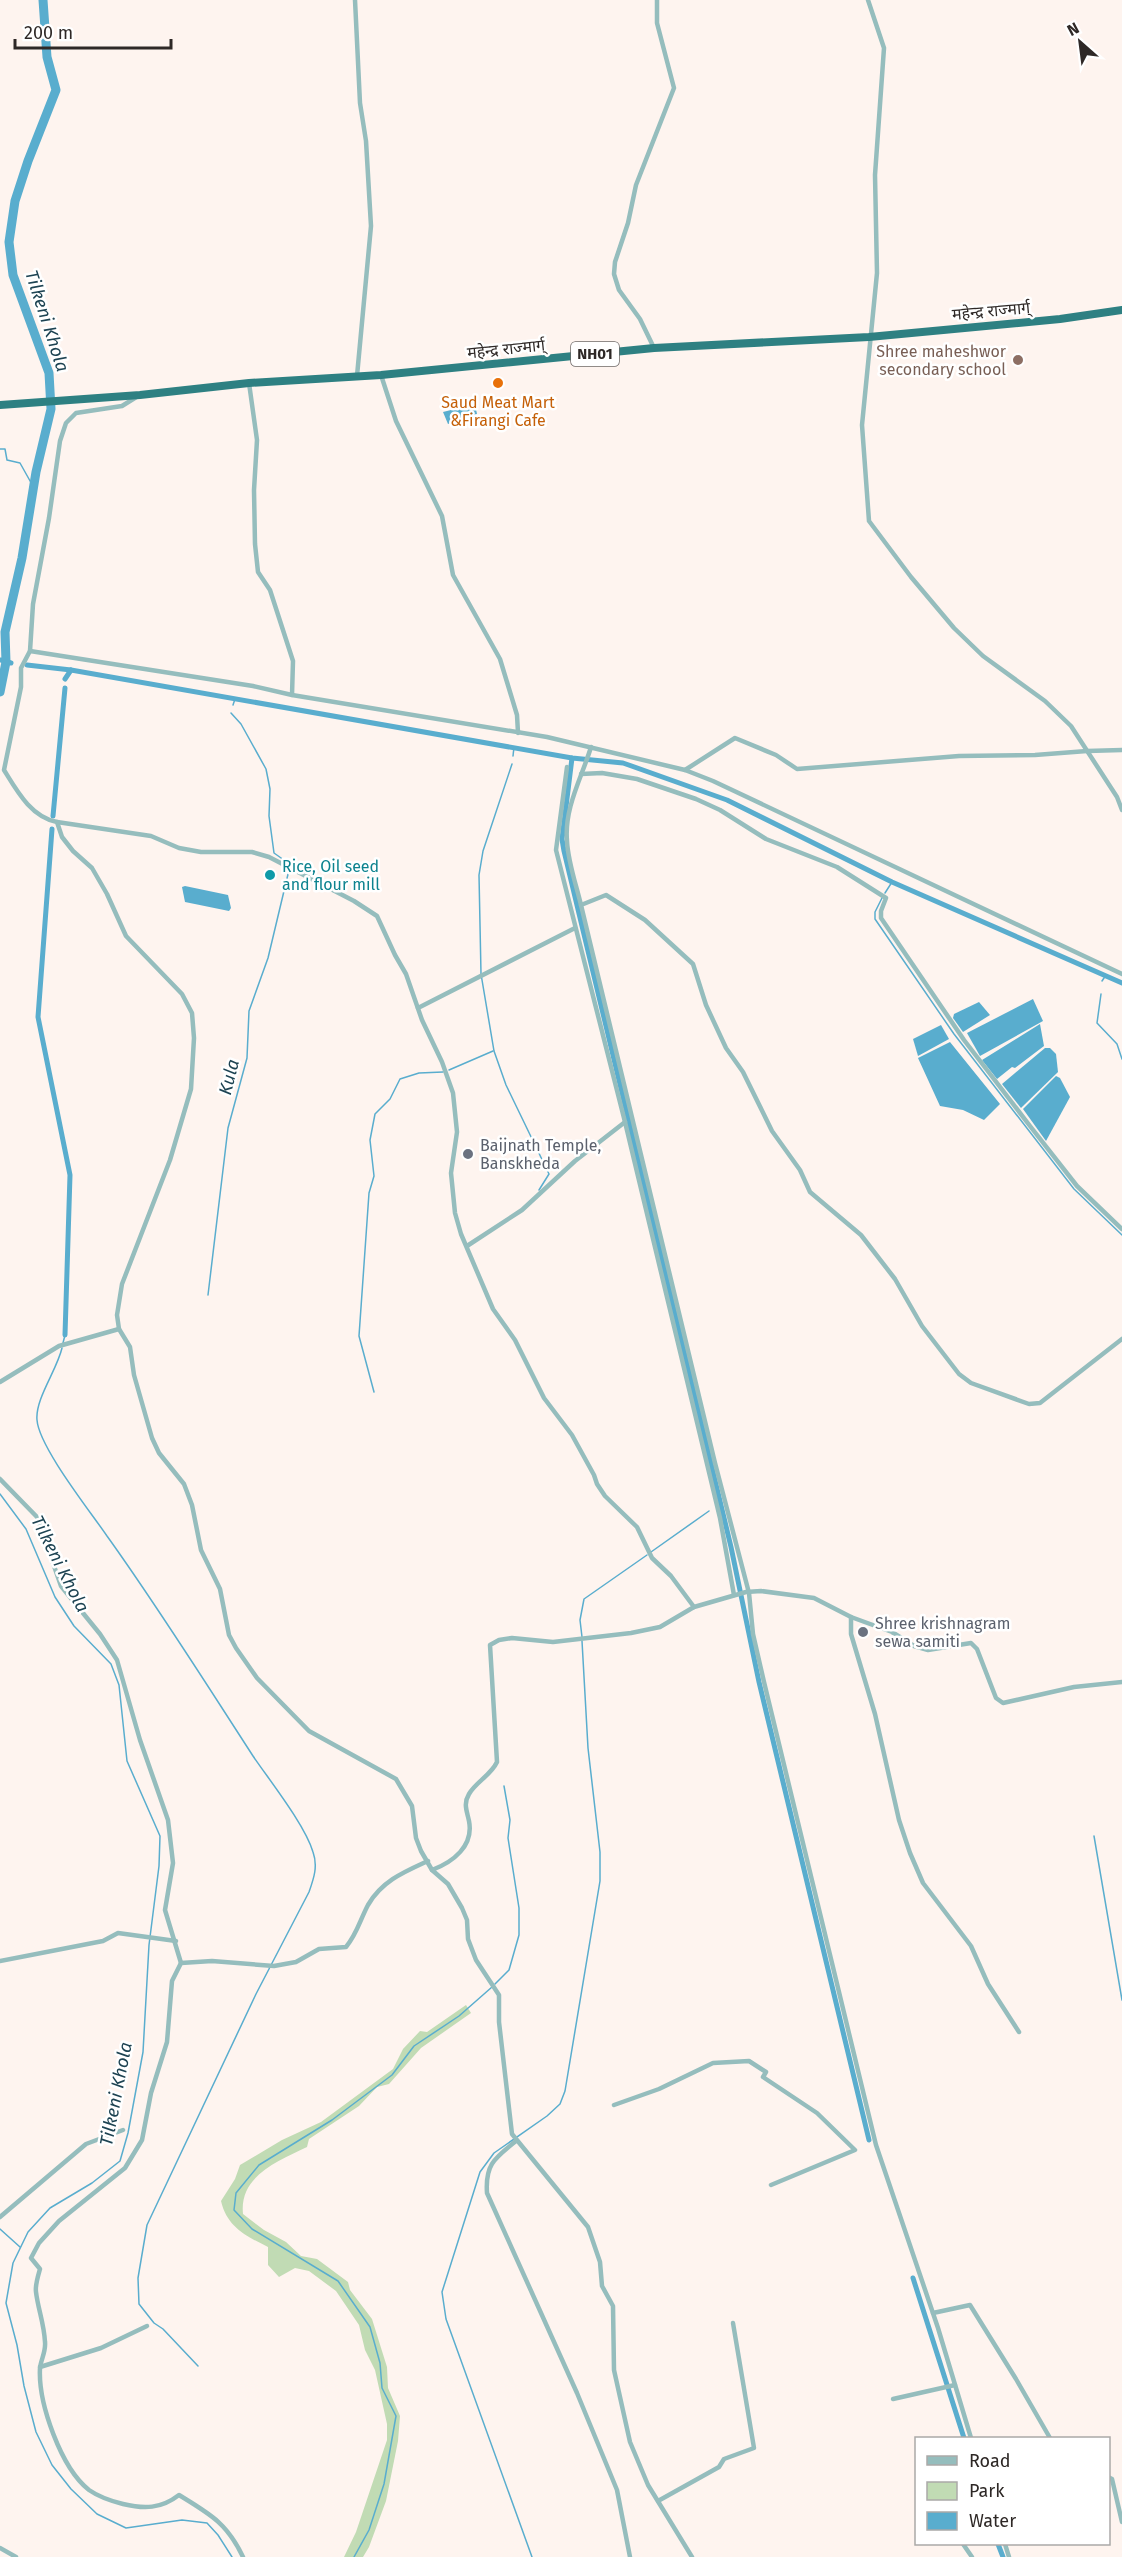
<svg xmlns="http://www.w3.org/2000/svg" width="1122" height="2557" font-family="'Fira Sans','Noto Sans Devanagari',sans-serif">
<rect width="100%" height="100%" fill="#fef4ef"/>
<path fill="#c1dbb4" d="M466,2005L471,2013L421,2048L389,2084L377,2087L359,2106L309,2139L307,2147C278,2161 239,2176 243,2214L264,2230L286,2242L301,2256L317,2259L348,2282L350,2290L372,2319L387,2367L388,2388L400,2416L398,2441L386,2501L369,2547L363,2557H344L356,2532L387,2440V2424L375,2370L365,2350L359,2325L336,2291L309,2271L295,2268L279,2277L268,2265V2247C246,2236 227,2227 221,2201L235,2179L240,2165L282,2140L321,2122L393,2069L403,2049L420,2031L427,2032Z"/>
<g fill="#59adce">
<polygon points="475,404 477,414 448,424 443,412"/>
<polygon points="185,886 228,895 231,908 229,911 185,902 182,887"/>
<polygon points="1033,999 1043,1021 980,1056 967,1033"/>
<polygon points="979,1002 990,1015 963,1032 953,1018 954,1014"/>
<polygon points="1040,1024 1044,1046 1015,1068 1012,1067 997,1079 982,1060"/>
<polygon points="941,1025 949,1039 918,1056 913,1039"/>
<polygon points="950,1042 1000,1104 984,1120 963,1110 940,1106 918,1058"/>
<polygon points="1045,1048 1050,1048 1056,1054 1058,1072 1021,1108 1002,1084"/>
<polygon points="1056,1076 1060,1078 1070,1097 1046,1141 1023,1109"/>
</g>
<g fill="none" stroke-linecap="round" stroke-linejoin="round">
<g stroke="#59adce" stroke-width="1.5">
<polyline points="0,449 5,449 7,460 20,463 34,488"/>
<polyline points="233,705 235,699"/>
<polyline points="231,713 241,724 266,769 270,789 269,816 274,853 291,865"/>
<polyline points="513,756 514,747"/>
<polyline points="512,764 483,851 479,875 481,974 494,1051 506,1085 549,1174 539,1190"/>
<polyline points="885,893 892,882"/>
<polyline points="882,898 875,912 875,919 954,1034 1074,1189 1122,1235"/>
<polyline points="1102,981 1106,975"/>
<polyline points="1101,994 1097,1023 1117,1044 1122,1059"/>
<polyline points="449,1070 493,1051"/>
<polyline points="208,1295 228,1128 247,1058 249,1011 268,958 289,870"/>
<polyline points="63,1343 65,1335"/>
<path d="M62,1348C57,1370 35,1399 37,1420C39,1447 90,1511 107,1536C158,1607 205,1682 253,1756C270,1781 305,1825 313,1852C318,1866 314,1878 309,1892L256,1994L147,2225L138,2278L139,2304L154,2323L163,2329L198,2366"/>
<polyline points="374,1392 359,1336 369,1193 374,1176 370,1140 375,1114 390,1099 400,1079 419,1073 443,1072"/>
<polyline points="0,1494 26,1529 55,1597 74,1626 111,1664 119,1685 127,1761 160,1836 159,1866 149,1945 143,2052 128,2133 120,2161 92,2183 50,2208 28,2232 13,2263 6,2303 17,2345 24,2386 36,2432 52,2465 71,2489 97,2514 126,2528 182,2520 207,2523 218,2535 232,2557"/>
<polyline points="651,1552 709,1511"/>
<polyline points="582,1637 580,1620 584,1599 647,1555"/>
<polyline points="1094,1836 1122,2000"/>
<polyline points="495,1984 509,1970 519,1935 519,1908 508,1838 510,1820 504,1786"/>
<polyline points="0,2229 20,2247"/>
<polyline points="354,2557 369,2530 384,2484 396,2416 382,2388 380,2363 370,2327 338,2281 252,2229 234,2210 236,2193 259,2165 332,2120 392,2075 414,2046 459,2016 492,1987"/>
<polyline points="532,2557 446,2319 442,2292 480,2172 494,2153 547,2116 560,2104 565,2091 600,1881 600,1852 588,1748 582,1641"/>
</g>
<g stroke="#59adce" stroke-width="5">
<polyline points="1,660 11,663"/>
<polyline points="27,665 71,670 572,758 623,763 727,800 892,882 1122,983"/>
<polyline points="65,679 71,670"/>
<polyline points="572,758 562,839 564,851 731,1547 759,1682 869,2140"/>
<polyline points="53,816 65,688"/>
<polyline points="52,829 38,1017 70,1175 65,1335"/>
<polyline points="913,2278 964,2438"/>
<polyline points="998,2544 1003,2557"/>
</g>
<polyline stroke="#59adce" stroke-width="9" points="0,692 6,662 5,632 22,558 36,472 51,409 49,373 13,275 9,242 15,201 28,161 56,90 47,57 43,0"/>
<g stroke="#95bdbd" stroke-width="4.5">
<polyline points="355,0 360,103 366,141 371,226 357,376"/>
<polyline points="868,0 884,48 875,175 877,273 862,425 869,521 911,577 954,628 983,656 1045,701 1071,726 1117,797 1122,810"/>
<polyline points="654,348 640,319 619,290 614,274 615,262 628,223 636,185 674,88 657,23 657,0"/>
<polyline points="381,375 396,421 442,516 453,575 500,659 517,715 518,733"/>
<polyline points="249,383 257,440 254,490 255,544 258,572 270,590 293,661 292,695"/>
<path d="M138,396L122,406L76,413L66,423L60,441L49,518L33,604L30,651L21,668V687L4,770C17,791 31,817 57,822L62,837L73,851L92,868L107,894L126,936L182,994L192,1013L194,1038L191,1089L170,1160L122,1284L117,1315L119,1329L130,1347L134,1375L152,1438L159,1453L184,1484L192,1505L201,1550L220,1589L229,1635L236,1648L257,1678L309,1731L396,1779L412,1806L416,1838L421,1851L432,1870L448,1884L462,1908L467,1920L468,1939L476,1960L499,1995V2022L512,2134L588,2227L600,2262L602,2286L613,2306L614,2370L630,2442L648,2485L692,2557"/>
<polyline points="30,651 253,686 292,695 547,737 685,770 713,781 1122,974"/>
<path d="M591,747C582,777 564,808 567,841C568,862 576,884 581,905L715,1463L749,1593L753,1634L764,1682L876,2145L938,2328L971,2438"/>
<polyline points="567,767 556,850 625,1122 720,1518 734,1595"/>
<polyline points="685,770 735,738 776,755 797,769 959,756 1035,755 1087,751 1122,750"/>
<polyline points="581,774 602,773 637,779 696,799 720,810 766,839 837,867 886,898 881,911 881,918 964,1040 1030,1126 1077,1186 1122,1229"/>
<polyline points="57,822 151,836 179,848 201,852 252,852 269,857 354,901 377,916 395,955 406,974 422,1020 442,1062 453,1093 457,1132 451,1173 455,1213 461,1234 493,1309 515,1340 544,1398 572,1435 594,1475 597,1484 605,1496 637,1527 652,1558 671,1576 694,1607"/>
<polyline points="581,905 606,895 645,920 693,964 706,1005 726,1048 743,1072 772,1131 800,1170 810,1192 861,1235 895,1279 922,1326 959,1374 971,1383 1029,1404 1040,1403 1122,1339"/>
<polyline points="418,1008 575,928"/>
<polyline points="467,1246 522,1210 575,1161 625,1122"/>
<polyline points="0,1382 59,1346 119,1329"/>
<path d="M0,1479L37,1517L61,1586L100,1634L117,1660L140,1740L168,1820L173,1863L165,1910L181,1963L212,1961L274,1966L296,1962L319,1949L346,1947C357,1934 360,1920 368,1905C382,1881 404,1872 428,1861"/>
<polyline points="851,1617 851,1634 875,1714 899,1820 910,1853 923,1883 971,1946 988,1984 1019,2032"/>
<path d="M432,1870C453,1862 474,1846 469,1821C467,1811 463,1804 469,1794C476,1782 491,1775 497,1762L490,1645L499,1640L512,1638L553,1642L631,1633L660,1627L694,1607L746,1592L761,1591L814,1598L851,1617L892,1632L914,1646L928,1650L971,1643L977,1649L996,1698L1003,1703L1074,1687L1122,1682"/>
<polyline points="0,1961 103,1941 118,1933 176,1941"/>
<path d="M181,1963L172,1981L167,2042L151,2093L142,2140L125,2168L59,2221L39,2243L31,2258L40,2269C38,2276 35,2285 36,2292C38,2309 44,2323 45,2342C46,2352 41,2359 40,2368C38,2403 61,2468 89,2490C99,2497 111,2501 123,2504C144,2509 161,2509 179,2495C210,2514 227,2523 243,2557"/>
<polyline points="614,2105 659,2089 713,2063 749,2061 766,2072 763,2077 817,2113 855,2150 771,2185"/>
<path d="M516,2141C495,2158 485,2164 487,2193L577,2393L617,2490L630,2557"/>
<polyline points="0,2217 86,2144 123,2130"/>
<polyline points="933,2313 970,2305 1016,2379 1050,2438"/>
<polyline points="40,2367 101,2348 147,2326"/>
<polyline points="893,2399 955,2385"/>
<polyline points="1108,2477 1112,2479 1122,2522"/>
<polyline points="658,2501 719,2467 724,2459 754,2448 733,2323"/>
<polyline points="963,2544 972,2557"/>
<polyline points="1005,2544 1009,2557"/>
<polyline points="0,2548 16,2557"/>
</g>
<polyline stroke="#2e8082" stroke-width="8" points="0,405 140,395 249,383 381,375 654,348 869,337 1060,319 1122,310"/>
</g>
<circle fill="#8d6e63" stroke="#fff" stroke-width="2" cx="1018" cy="360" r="6"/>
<circle fill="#e8710a" stroke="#fff" stroke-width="2" cx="498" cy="383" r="6"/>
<circle fill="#0f9aa8" stroke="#fff" stroke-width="2" cx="270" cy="875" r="6"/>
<g fill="#6b7280" stroke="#fff" stroke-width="2">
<circle cx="468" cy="1154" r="6"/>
<circle cx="863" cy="1632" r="6"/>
</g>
<g text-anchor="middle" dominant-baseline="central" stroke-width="5" stroke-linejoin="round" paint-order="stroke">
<rect fill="#fff" stroke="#6d6867" stroke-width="1.5" x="571" y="342" width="48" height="24" rx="4.5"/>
<g font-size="15" font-weight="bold" fill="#2e2826">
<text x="595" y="354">NH01</text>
</g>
<g font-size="16" fill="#2e2826" stroke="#fff">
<text transform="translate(991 311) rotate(-5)">महेन्द्र राज्मार्ग्</text>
<text transform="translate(506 349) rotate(-6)">महेन्द्र राज्मार्ग्</text>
</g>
<g font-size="16" fill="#785e54" stroke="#fff" text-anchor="end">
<text x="1006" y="351">Shree maheshwor<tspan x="1006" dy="18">secondary school</tspan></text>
</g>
<g font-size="16" fill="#c56008" stroke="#fff">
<text x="498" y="402">Saud Meat Mart<tspan x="498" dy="18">&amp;Firangi Cafe</tspan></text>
</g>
<g font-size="16" fill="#0d838f" stroke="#fff" text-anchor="start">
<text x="282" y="866">Rice, Oil seed<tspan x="282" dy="18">and flour mill</tspan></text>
</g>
<g font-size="16" fill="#5b616d" stroke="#fff" text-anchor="start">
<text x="480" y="1145">Baijnath Temple,<tspan x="480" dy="18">Banskheda</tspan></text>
<text x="875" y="1623">Shree krishnagram<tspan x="875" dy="18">sewa samiti</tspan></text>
</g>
<g font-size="18" font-style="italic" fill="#1d4352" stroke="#fff">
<text transform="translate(47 321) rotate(72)">Tilkeni Khola</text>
<text transform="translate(229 1077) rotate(-76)">Kula</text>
<text transform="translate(60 1564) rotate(63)">Tilkeni Khola</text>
<text transform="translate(116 2094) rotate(-79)">Tilkeni Khola</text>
</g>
</g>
<rect x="915" y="2437" width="195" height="108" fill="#ffffff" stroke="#aba9a8" stroke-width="1.5"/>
<rect x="927" y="2456" width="30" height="9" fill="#95bdbd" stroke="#aba9a8" stroke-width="1.5"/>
<text x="969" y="2467" font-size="18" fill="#2e2826">Road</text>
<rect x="927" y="2482" width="30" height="18" fill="#c1dbb4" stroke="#aba9a8" stroke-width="1.5"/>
<text x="969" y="2497" font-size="18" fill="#2e2826">Park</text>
<rect x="927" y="2512" width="30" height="18" fill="#59adce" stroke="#aba9a8" stroke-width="1.5"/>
<text x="969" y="2527" font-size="18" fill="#2e2826">Water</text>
<g transform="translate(1080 42) rotate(332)" stroke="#ffffff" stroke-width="4.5" paint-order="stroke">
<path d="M0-4.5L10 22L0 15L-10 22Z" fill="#2e2826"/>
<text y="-9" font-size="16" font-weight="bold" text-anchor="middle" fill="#2e2826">N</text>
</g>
<path d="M15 39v9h156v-9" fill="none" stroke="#2e2826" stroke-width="3"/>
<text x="24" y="39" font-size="18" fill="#2e2826" stroke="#ffffff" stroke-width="4.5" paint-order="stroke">200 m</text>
</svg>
